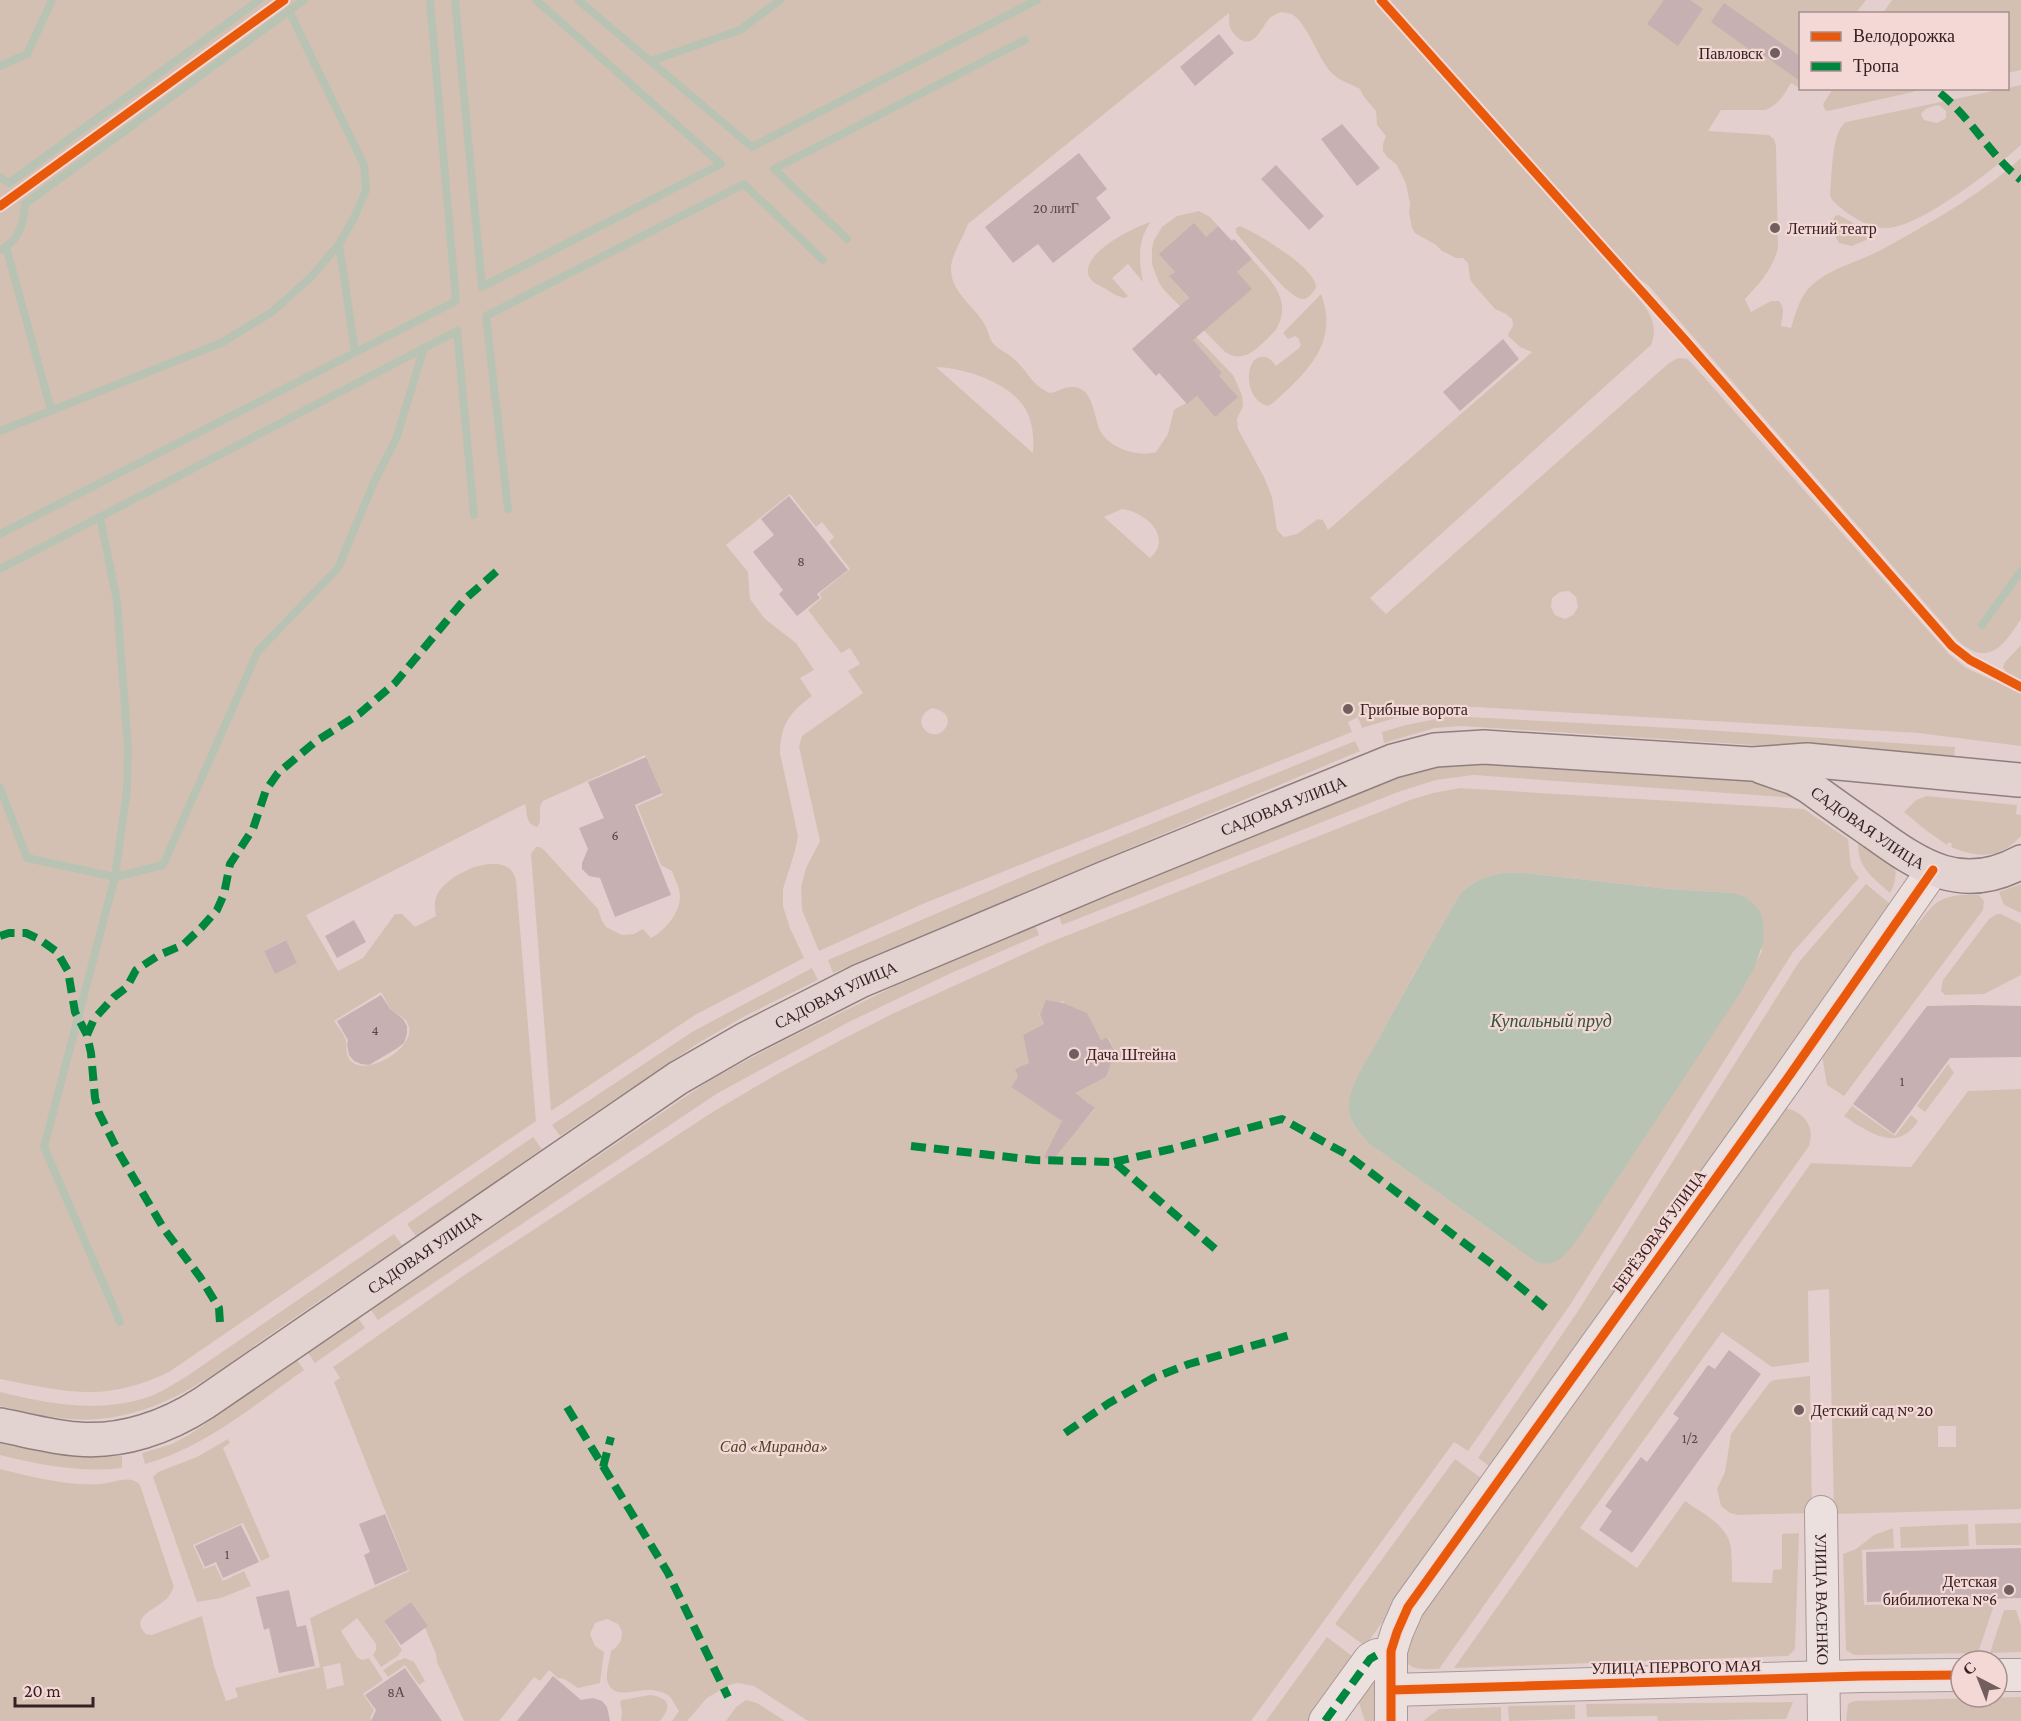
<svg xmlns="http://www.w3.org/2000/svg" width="2021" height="1721" font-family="'Crimson Pro',serif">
<rect width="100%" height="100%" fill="#e3d0ce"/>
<g fill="#d4c0b2" fill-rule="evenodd">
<path d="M0,0H1866L1856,13L1800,14L1801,89L1791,83C1784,95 1779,105 1765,110H1721L1708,131L1769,135L1774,139L1776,146L1778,248C1773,269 1759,284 1745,299L1751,312L1771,301H1779C1786,308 1782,317 1781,326L1791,328C1796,312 1800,295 1813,284C1831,268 1858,262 1879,251C1928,224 1979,196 2021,158V619C2004,645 1989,668 1958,641L1649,286L1633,274L1618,277C1635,296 1663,316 1651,345L1370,598L1386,614L1669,363L1678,358L1688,359L1949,654L1966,668L2021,693V746L1918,733L1475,707C1436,706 1399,716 1362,728L1358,717L1348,722L1352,732L925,903L819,951L802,910L801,887L806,868L820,841L799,747L802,736L863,693L848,671L860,664L850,648L841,653L808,610L822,598L819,594L850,569L829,542L834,537L822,522L816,527L790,494L726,545L748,572L750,599L765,619L796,643L814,670L800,678L812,696C789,713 781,724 780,753L798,836L795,851L783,889V906L790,928L804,958L695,1015L551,1111L531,854L536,847H540L544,850L598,909L602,921L606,927L622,935L634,934L643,929L651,938C667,929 684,909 679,889C677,883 674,877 672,871L661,865L637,806L663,795L645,755L543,801C536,810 544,819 537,827C525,824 528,814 525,804L306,915L338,971L363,958L395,914H402L415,927L436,916C435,910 434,902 436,897C444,877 485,857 505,866C512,869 514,874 516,880L536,1121L169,1372C104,1403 67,1392 0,1379ZM1280,12C1284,13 1290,13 1293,15C1306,23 1318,56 1329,70C1339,82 1348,82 1360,89L1364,97L1376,111L1377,125L1386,136L1383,144V151L1387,157L1397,165L1406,184L1410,204L1409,213L1412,228L1415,233L1436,245L1442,251L1456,258H1463L1468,263L1470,279L1474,285L1495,309L1506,314L1512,319L1513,326L1509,332L1508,336L1520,347L1532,352L1328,530L1323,520L1318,519L1297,534L1284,537L1277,530L1272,497L1264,477L1238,429L1237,419L1243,406L1242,395L1233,375L1179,319L1170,315L1166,318L1205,360L1208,358L1222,373L1219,376L1215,417L1197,396C1189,403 1183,404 1174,410L1168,434L1156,452C1138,457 1111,449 1101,432C1093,418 1095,387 1072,387C1065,386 1057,392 1050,393C1031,385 1028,371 1014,359C1007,352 998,350 992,342C989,337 988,330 985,325C975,306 953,295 951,271C950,256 963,239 968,224L1229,13C1229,23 1228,27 1235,35C1254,55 1262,24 1271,17C1274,15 1277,14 1280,12ZM936,367C965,368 1013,383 1027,412C1033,425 1034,439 1033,453ZM1122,509C1139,511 1164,527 1158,547C1157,551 1153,555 1150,558L1104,517ZM1569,591L1576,597L1578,607L1573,615L1565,619L1555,615L1551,607L1552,598L1560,592ZM932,708C942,710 952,716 946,727C934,747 906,721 932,708ZM285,940L296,963L275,973L264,951ZM381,992C385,997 388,1008 393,1011C400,1017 406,1017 409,1027C414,1048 369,1076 352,1062C345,1055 347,1049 346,1041C345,1035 338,1026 334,1021Z"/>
<polygon points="1892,0 2021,0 2021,70 2008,73 2008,14 1883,13"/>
<path d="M2021,85V145C1994,169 1923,225 1889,228C1868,229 1846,214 1832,200L1830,195C1832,177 1831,132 1846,122ZM1939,105L1946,111V118L1937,123L1924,120L1921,114C1925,108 1932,106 1939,105Z"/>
<polygon points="1833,89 1833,88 1918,89 1913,92 1828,111 1825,110 1823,104"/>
<path d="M1199,211L1210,217L1218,226L1206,237L1170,277L1190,300L1237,272L1252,259C1271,281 1293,299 1276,330C1261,344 1245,367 1224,351L1164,290L1159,283L1152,264V248L1154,240L1162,227L1177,216Z"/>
<path d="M1839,215L1870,233L1872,235L1871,238L1852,246L1839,243C1834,235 1830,224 1835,216Z"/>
<path d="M1151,222C1137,240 1139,261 1143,282L1128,264L1112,278L1128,296L1125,298C1117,297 1111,292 1104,288C1098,285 1089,281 1088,273C1085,251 1134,227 1151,222Z"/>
<path d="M1240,226C1257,233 1318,269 1316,288C1313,292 1308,300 1302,299C1287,297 1248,246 1236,233V228Z"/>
<path d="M1321,294C1340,343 1306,373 1273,403L1268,406C1242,400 1244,352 1265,357C1270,358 1273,362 1276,366L1299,348L1301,345L1298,338L1295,336L1288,339L1283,333Z"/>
<polygon points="2021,645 2021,682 2007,674 2003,667 2005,662"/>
<polygon points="1451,716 1691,729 1955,747 1954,758 1461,726 1435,728 1384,743 1382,732 1406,725"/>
<polygon points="1355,741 1360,751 833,973 828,960 1031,873"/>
<polygon points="1476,764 1762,782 1810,799 1473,775 1436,780 1398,792 1062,925 1059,916 1396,778 1436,767"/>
<path d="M1460,788L1804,809L1848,839L1851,867L1859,878L1793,952L1570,1305L1468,1451L1454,1442L1251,1721H808L754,1686L738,1683L729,1685L707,1698L687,1721H672L679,1711C675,1706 673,1699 668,1695C663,1692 655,1690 649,1690C636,1689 612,1701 607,1680C606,1672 610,1659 611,1651C621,1644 626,1635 618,1624L607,1619L595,1623L590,1634L595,1646L604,1652L600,1683L578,1688L564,1679L558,1678L549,1670L540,1681L534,1677L499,1721H464L437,1662L436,1654L425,1628L428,1626L411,1602L384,1621L402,1650L398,1656L381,1667L373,1655L376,1650V1644L357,1618L341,1631L357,1657L362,1660L369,1658L383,1680L363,1694L374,1710L370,1718L372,1721H0V1469C33,1477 66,1486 101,1484C113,1483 131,1474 140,1485L174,1587C172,1590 171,1593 169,1596C161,1608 127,1616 146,1634L152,1635L202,1616L214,1666L226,1701L238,1697L235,1688L320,1667L310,1618L409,1571L334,1382L340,1378L333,1367L463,1276L711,1113L779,1073L843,1039L892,1014L1048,943L1410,800L1433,793ZM1503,873H1525L1669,889L1734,893L1751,901L1762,951L1742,990L1536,1262L1368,1143C1348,1121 1346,1113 1354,1085L1411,979L1460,894C1473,881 1485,876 1503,873ZM1049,1001L1058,1003L1063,1001L1068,1012L1075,1008L1079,1010L1101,1040L1108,1037L1119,1058L1106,1065L1108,1070L1106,1077L1098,1081L1092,1079L1043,1108L1011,1087L1030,1063L1023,1035L1044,1024L1039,1014L1043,1012ZM1082,1098L1095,1109L1075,1132L1061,1122ZM340,1663L344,1685L327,1689L323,1667Z"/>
<path d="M1927,796L2017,805L2016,814L2021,815V836C1999,860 1978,858 1951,847L1952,844L1949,842L1947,845L1927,831L1904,812L1916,800Z"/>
<path d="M1859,835C1868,841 1886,851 1892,859C1898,868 1896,884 1890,893C1870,875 1854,865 1859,835Z"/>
<polygon points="1866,884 1889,903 1889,911 1492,1468 1478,1458 1578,1311 1799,962"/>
<polygon points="2021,884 2021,913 2004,905 1999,892"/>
<path d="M1959,895H1979L1984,901L1983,910L1844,1096L1827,1085L1821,1050L1912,922L1917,925C1932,907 1934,899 1959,895Z"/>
<polygon points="1997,914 2001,914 2021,924 2021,975 1984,994 1945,995 1941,991 1943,980 1989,919"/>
<polygon points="1035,925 1039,935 949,974 847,1023 718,1093 378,1320 371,1310 710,1080 779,1043 895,986"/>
<polygon points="812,968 818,980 745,1016 697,1044 560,1136 552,1125 692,1032"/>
<polygon points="1948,1064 1954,1073 1925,1112 1917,1106"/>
<path d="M2021,1089V1509L1836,1514L1834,1512L1829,1289L1808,1291L1809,1362L1772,1367L1722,1332L1580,1528L1637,1568L1685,1501C1702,1513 1728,1525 1731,1548C1732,1559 1732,1571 1732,1582L1772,1583L1773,1570L1782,1569V1534L1799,1533L1795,1649L1788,1656L1454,1668L1811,1163L1911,1167L1968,1091ZM1938,1426H1956V1447H1938Z"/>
<path d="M1852,1106L1895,1136L1911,1115L1918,1121C1897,1154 1868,1132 1844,1116Z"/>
<path d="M1785,1108C1805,1112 1815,1127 1809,1146L1439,1669C1405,1670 1404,1667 1406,1635Z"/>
<polygon points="533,1137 542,1149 416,1236 407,1224"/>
<path d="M394,1234L402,1245C363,1272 323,1298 284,1325C225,1365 174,1412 99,1419C66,1422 32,1414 0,1406V1392C50,1404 101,1414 151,1396C164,1391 175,1383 187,1376Z"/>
<polygon points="358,1318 365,1328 315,1363 308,1353"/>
<path d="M297,1360L304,1370C254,1405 205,1448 145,1464L142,1453L172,1444L192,1433Z"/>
<polygon points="1810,1376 1812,1513 1738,1515 1730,1513 1721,1506 1717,1489 1725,1472 1731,1434 1770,1382 1774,1380"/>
<polygon points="228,1439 230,1443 223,1448 270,1557 261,1561 243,1523 193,1545 204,1569 215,1565 223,1581 244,1571 251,1586 221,1598 197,1602 153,1477 158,1472 197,1457"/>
<path d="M0,1443L68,1456H122V1468C81,1473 40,1465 0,1455Z"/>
<polygon points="1455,1459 1485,1481 1365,1646 1335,1624"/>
<polygon points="2021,1523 2021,1545 1976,1545 1975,1524"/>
<polygon points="1968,1524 1969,1546 1901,1548 1900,1527"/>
<polygon points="1893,1528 1894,1548 1862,1550 1864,1605 1995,1602 1978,1653 1854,1655 1846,1650 1843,1554 1856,1549 1874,1535"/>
<polygon points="2004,1610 2016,1610 2021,1625 2021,1652 1990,1653"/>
<polygon points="1327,1637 1356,1659 1311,1721 1266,1721"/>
<polygon points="405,1658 414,1662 425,1681 419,1685 405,1665 388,1677 383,1670 397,1661"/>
<polygon points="1378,1670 1379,1721 1365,1721 1358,1700"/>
<path d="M650,1695C670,1698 672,1706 660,1721H621L622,1712L620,1702L622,1700Z"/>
<polygon points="2021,1697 2021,1721 1846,1721 1848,1704 1854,1701"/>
<polygon points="746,1700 757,1703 785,1721 726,1721 736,1707"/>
<polygon points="1793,1702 1786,1719 1658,1721 1657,1716 1587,1717 1586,1704"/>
<polygon points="1575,1705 1575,1719 1509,1721 1508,1706"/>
<polygon points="1501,1707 1501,1721 1423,1721 1439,1709"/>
</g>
<path fill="#b9c3b4" d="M1503,873H1525L1669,889L1734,893L1745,897L1751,901L1760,911L1763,921L1764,940L1755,966L1742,990L1577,1240C1566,1254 1556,1269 1536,1262L1368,1143C1358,1132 1347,1119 1349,1103C1352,1080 1368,1059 1378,1040C1405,990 1432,942 1460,894C1473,881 1485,876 1503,873Z"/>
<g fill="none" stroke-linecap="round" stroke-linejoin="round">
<g stroke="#b9c3b4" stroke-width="8">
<polyline points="455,0 482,287 721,164 536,0"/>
<polyline points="578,0 752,147 1037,0"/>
<polyline points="651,61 740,30 780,0"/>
<polyline points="0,66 27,54 52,0"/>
<polyline points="0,177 9,183 259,0"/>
<polyline points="847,239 774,169 1025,40"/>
<polyline points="339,244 355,351"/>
<polyline points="6,247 51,410"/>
<path d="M0,250C19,241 24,224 25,204L304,0"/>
<polyline points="0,431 221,343 272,312 311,277 339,244 354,218 366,190 364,165 289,11"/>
<polyline points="508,509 486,316 744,184 823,260"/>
<polyline points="100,517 117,601 128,749 127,790 115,877 44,1147 120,1322"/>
<polyline points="0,534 456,301 430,0"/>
<polyline points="0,569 457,331 474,515"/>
<polyline points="1982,625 2021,571"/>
<polyline points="0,788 27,858 115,877 163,865 258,651 338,568 374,482 396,439 424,348"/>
</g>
</g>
<g fill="#c6b0b1">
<polygon points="1664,0 1690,0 1703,9 1678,46 1647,24"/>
<polygon points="1724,3 1800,56 1800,81 1752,47 1750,50 1711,22"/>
<polygon points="1219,34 1234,53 1195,86 1180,67"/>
<polygon points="1342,124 1380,168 1357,186 1321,139"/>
<polygon points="1079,153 1107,189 1096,198 1111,218 1053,263 1038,244 1013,263 985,227"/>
<polygon points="1276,165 1324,216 1309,230 1261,179"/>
<polygon points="1194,223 1206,237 1218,226 1232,241 1234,239 1252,259 1237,272 1252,289 1193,340 1222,373 1219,376 1238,397 1215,417 1197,396 1187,404 1159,373 1156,376 1132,349 1189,298 1169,276 1175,272 1159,254"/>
<polygon points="1503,339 1519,359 1460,411 1443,392"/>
<polygon points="789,496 848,570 817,594 820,598 797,616 779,594 783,590 753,552 774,535 761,519"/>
<polygon points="646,757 662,793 635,805 671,895 615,917 600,878 589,876 582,869 582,863 588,849 579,828 604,818 588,782"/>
<polygon points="354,920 366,942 337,958 325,936"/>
<polygon points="286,940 297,963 275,974 264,951"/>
<polygon points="381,995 390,1009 403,1019 407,1026 407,1034 404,1043 396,1049 369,1065 361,1064 354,1061 349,1055 347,1044 348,1040 337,1021"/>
<polygon points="1046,1000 1063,1003 1087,1013 1101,1040 1107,1037 1119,1058 1111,1063 1106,1077 1075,1093 1095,1108 1051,1162 1044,1157 1062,1121 1011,1087 1018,1077 1015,1069 1029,1063 1023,1035 1044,1024 1040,1015"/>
<polygon points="1974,1005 2021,1006 2021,1057 1950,1058 1894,1134 1853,1104 1927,1006"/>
<polygon points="1729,1350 1761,1374 1632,1553 1599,1530 1612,1511 1605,1506 1641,1457 1647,1462 1679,1418 1673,1414 1708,1365 1715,1369"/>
<polygon points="385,1514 408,1570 375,1585 364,1555 370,1552 359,1524"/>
<polygon points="241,1525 259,1562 223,1578 216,1562 205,1567 195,1546"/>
<polygon points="2021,1548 2021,1598 1867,1602 1866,1552"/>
<polygon points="289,1590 297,1627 306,1625 315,1666 279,1673 269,1628 264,1630 256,1597"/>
<polygon points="411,1602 428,1626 401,1645 384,1621"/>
<polygon points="405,1668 419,1688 442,1721 371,1721 376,1710 365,1695"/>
<polygon points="553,1676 581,1700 593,1698 602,1701 607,1707 610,1721 517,1721"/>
</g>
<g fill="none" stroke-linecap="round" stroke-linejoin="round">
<g stroke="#a89898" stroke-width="34">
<g id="minor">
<path id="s1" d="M1821,1512L1824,1721"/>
<polyline points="1997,1675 2021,1675"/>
<polyline points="1392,1690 1862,1676 1961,1675"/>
<polyline points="1325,1721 1370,1659 1377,1655"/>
<polyline points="1391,1721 1391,1651 1397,1632 1408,1607 1787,1079 1933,870"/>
</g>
</g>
<g stroke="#8e7f7e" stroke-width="36">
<g id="major">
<path id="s2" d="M1762,767L1794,778L1808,786C1830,802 1851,817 1873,832C1921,867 1962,894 2021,862"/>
<path id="s3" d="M0,1425C26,1430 51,1437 77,1439C122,1443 167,1427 204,1403L678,1078L744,1040L860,981L1105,878L1393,761L1435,750L1484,747L1752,764L1807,760L2019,780"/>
</g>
</g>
<use href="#minor" stroke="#ece0df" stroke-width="32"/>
<use href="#major" stroke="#e2d3d1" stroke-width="33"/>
<g stroke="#00873e" stroke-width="8" stroke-dasharray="15 8" stroke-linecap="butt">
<path d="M1940,93C1971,118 1990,155 2021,180"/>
<polyline points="0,936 9,933 26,933 39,939 57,952 68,971 75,1012 87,1035 91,1053 95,1098 99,1113 119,1153 164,1229 200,1277 219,1308 220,1323"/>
<polyline points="87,1035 94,1019 114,997 127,987 136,970 159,955 183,945 201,928 217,910 224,894 230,864 253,829 266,790 278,773 315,742 359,714 395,683 464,600 497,571"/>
<polyline points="911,1146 1035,1160 1114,1162 1220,1253"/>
<polyline points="1114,1162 1171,1149 1282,1119 1346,1154 1492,1264 1547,1309"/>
<polyline points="567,1407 668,1573 728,1697"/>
<polyline points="1065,1433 1109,1403 1153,1378 1189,1364 1290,1335"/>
<polyline points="603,1467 611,1437"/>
<polyline points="1325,1721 1370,1659 1377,1655"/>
</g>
<g stroke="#f3d8d5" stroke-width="13">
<g id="cycleway">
<polyline points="1381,0 1685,340 1952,646 1970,660 2021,687"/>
<polyline points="0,206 284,0"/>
<polyline points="1392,1690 1862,1676 1961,1675"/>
<polyline points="1391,1721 1391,1651 1397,1632 1408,1607 1787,1079 1933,870"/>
</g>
</g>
<use href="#cycleway" stroke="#e8590c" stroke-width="9"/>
</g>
<g fill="#735e5e" stroke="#f3d8d5" stroke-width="2">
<circle cx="1775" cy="53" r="6"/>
<circle cx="1775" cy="228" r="6"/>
<circle cx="1348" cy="709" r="6"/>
<circle cx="1074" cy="1054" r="6"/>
<circle cx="1799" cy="1410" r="6"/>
<circle cx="2009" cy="1590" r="6"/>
</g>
<g text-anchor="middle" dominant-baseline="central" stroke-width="4.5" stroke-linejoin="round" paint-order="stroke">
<g font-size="14" fill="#5a4446">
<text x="1056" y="208">20 литГ</text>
<text x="801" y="561">8</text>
<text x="615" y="835">6</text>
<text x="375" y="1030">4</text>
<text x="1902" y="1081">1</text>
<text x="1690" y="1438">1/2</text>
<text x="227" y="1554">1</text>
<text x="396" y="1692">8А</text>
</g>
<g font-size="16" fill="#362022" stroke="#f3d8d5" text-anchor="start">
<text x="1763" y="53" text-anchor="end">Павловск</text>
<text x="1787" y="228">Летний театр</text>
<text x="1360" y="709">Грибные ворота</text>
<text x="1086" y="1054">Дача Штейна</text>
<text x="1811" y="1410">Детский сад № 20</text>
<text x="1997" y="1581" text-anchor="end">Детская<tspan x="1997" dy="18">бибилиотека №6</tspan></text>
</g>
<g font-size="16" fill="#362022" stroke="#f3d8d5">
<text stroke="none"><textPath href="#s3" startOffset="1452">САДОВАЯ УЛИЦА</textPath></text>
<text stroke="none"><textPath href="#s2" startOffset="123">САДОВАЯ УЛИЦА</textPath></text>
<text stroke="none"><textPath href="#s3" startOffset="966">САДОВАЯ УЛИЦА</textPath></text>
<text transform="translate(1659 1231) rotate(-54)">БЕРЁЗОВАЯ УЛИЦА</text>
<text stroke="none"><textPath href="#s3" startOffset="480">САДОВАЯ УЛИЦА</textPath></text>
<text stroke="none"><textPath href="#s1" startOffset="87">УЛИЦА ВАСЕНКО</textPath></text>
<text transform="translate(1676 1667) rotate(-1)">УЛИЦА ПЕРВОГО МАЯ</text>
</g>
<g font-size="16" font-style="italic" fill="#504228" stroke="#f3d8d5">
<text x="774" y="1446">Сад «Миранда»</text>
</g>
<g font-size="18" font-style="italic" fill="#30543c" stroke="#f3d8d5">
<text x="1551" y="1021">Купальный пруд</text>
</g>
</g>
<rect x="1799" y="12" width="210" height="78" fill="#f3d8d5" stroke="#a78e8d" stroke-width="1.5"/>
<rect x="1811" y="32" width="30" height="9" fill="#e8590c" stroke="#a78e8d" stroke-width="1.5"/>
<text x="1853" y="42" font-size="18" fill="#362022">Велодорожка</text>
<rect x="1811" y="62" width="30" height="9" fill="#00873e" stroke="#a78e8d" stroke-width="1.5"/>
<text x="1853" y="72" font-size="18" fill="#362022">Тропа</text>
<g transform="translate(1979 1679) rotate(318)"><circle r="28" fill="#f3d8d5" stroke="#a78e8d" stroke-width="1.5"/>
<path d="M0-4.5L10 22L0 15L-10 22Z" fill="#735e5e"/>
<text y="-9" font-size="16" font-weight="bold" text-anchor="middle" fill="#362022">С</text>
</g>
<path d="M15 1697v9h78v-9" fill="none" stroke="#362022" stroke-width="3"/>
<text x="24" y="1697" font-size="18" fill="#362022" stroke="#f3d8d5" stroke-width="4.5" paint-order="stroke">20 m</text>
</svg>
